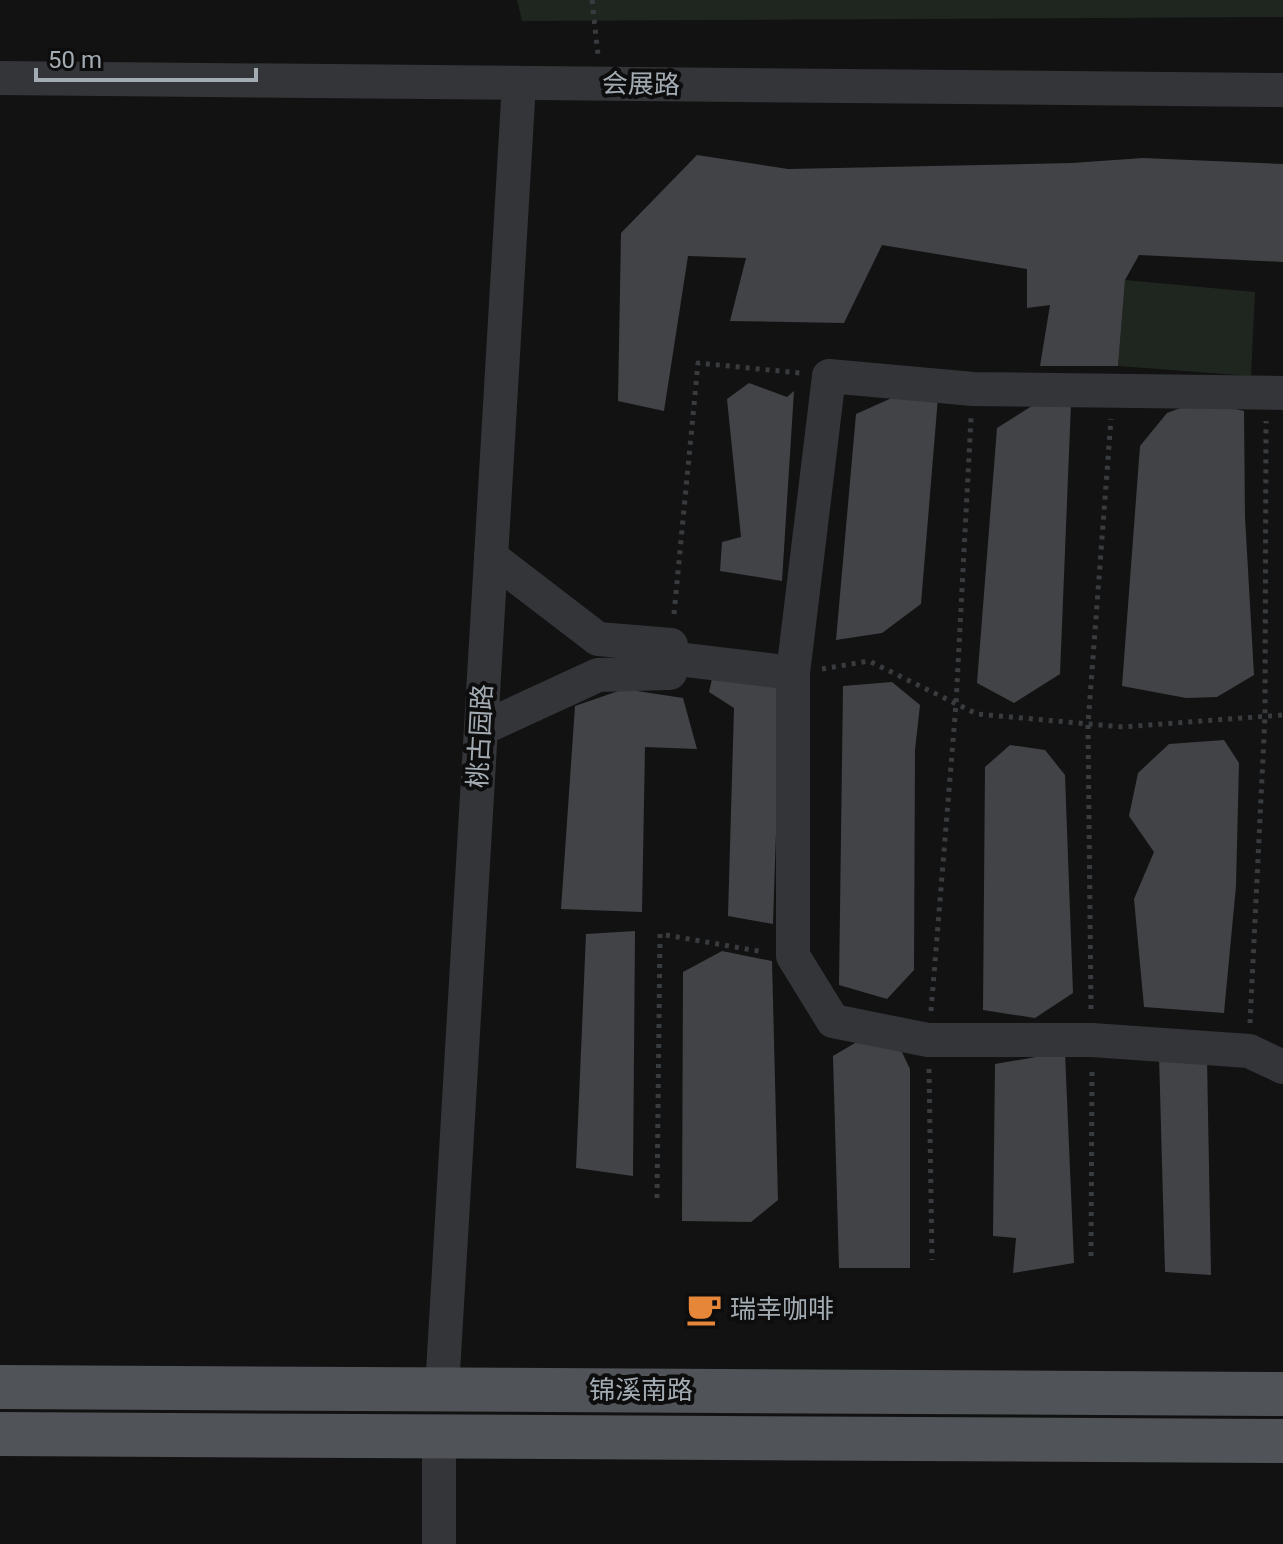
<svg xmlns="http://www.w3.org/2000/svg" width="1283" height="1544" font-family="Roboto,'Noto Sans SC',sans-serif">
<rect width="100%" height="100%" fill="#121213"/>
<g fill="#1f261f">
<polygon points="517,0 1283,0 1283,17 522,21"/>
<polygon points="1125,280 1255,292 1251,376 1118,366"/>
</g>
<g fill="#414346">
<polygon points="697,155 788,169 1072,163 1143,158 1283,164 1283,262 1139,255 1125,280 1118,366 1040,366 1050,305 1027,308 1027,269 882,245 844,323 730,321 746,258 688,256 664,411 618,401 621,233"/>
<polygon points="749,383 787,397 794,391 782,581 720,571 722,542 741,537 727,399"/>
<polygon points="903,393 938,397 921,604 882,633 836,640 856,414"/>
<polygon points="1043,399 1071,403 1060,674 1014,703 977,683 997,428"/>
<polygon points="1199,401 1244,411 1245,517 1254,675 1217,697 1186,698 1122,686 1140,446 1167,413"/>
<polygon points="714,670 781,682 773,924 728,916 734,708 709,692"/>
<polygon points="892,682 920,705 915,750 914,970 887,999 839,985 843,686"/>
<polygon points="624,689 683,698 697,749 645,747 642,912 561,909 575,706"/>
<polygon points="1224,740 1239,763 1236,886 1224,1013 1144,1007 1134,899 1154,852 1129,816 1138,773 1169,744"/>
<polygon points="1010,745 1045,750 1065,775 1073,993 1035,1018 983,1010 985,767"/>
<polygon points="635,931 633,1176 576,1168 586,934"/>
<polygon points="722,951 772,961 778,1200 751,1222 682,1221 683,972"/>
<polygon points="865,1037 899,1046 910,1069 910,1268 839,1268 833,1056"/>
<polygon points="1065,1052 1074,1263 1013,1273 1016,1238 993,1236 995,1064"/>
<polygon points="1159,1055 1207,1059 1211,1275 1165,1272"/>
</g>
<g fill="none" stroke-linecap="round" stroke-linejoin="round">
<g stroke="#393c3f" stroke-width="5" stroke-dasharray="4 6" stroke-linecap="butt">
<polyline points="592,0 598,55"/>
<polyline points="674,614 698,363 800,373"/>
<polyline points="822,669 869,661 977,714 1123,727 1283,715"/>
<polyline points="1091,1009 1088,724 1111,419"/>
<polyline points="931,1011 956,704 971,418"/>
<polyline points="1250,1023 1265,716 1266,421"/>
<polyline points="929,1069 932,1260"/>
<polyline points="657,1198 660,934 764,952"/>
<polyline points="1091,1256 1092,1071"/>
</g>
<g stroke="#333538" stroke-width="34">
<polyline points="0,78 1283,90"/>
<polyline points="1283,393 973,389 829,376 793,673 793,956 833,1021 928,1040 1092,1040 1249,1051 1283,1067"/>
<polyline points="670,658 793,673"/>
<polyline points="481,729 598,675 670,673 671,645 598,639 491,557"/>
<polyline points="442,1389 519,83"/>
<polyline points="439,1544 439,1436"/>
</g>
<g stroke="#505357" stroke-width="44">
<polyline points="0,1387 1283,1394"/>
<polyline points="0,1434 1283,1441"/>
</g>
</g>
<defs>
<g id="cafe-bare" transform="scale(2.76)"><path d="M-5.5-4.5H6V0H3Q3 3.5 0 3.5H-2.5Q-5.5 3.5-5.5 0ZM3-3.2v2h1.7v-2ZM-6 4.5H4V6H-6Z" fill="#e68638" stroke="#0d0d0e" stroke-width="2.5" paint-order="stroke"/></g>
</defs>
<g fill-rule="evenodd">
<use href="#cafe-bare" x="704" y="1309"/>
</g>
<g text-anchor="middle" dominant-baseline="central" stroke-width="8" stroke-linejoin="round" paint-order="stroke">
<g font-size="26" fill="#a4acb3" stroke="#0d0d0e">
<text transform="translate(641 84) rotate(1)">会展路</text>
<text transform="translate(480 736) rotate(-87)">桃古园路</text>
<text x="641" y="1390">锦溪南路</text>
</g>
<g font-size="26" fill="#a4acb3" stroke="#0d0d0e" text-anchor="start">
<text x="730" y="1309">瑞幸咖啡</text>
</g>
</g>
<path d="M36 68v12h220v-12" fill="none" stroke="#a4acb3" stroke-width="4"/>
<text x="48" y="68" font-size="24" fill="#a4acb3" stroke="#0d0d0e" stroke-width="6" paint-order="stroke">50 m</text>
</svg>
